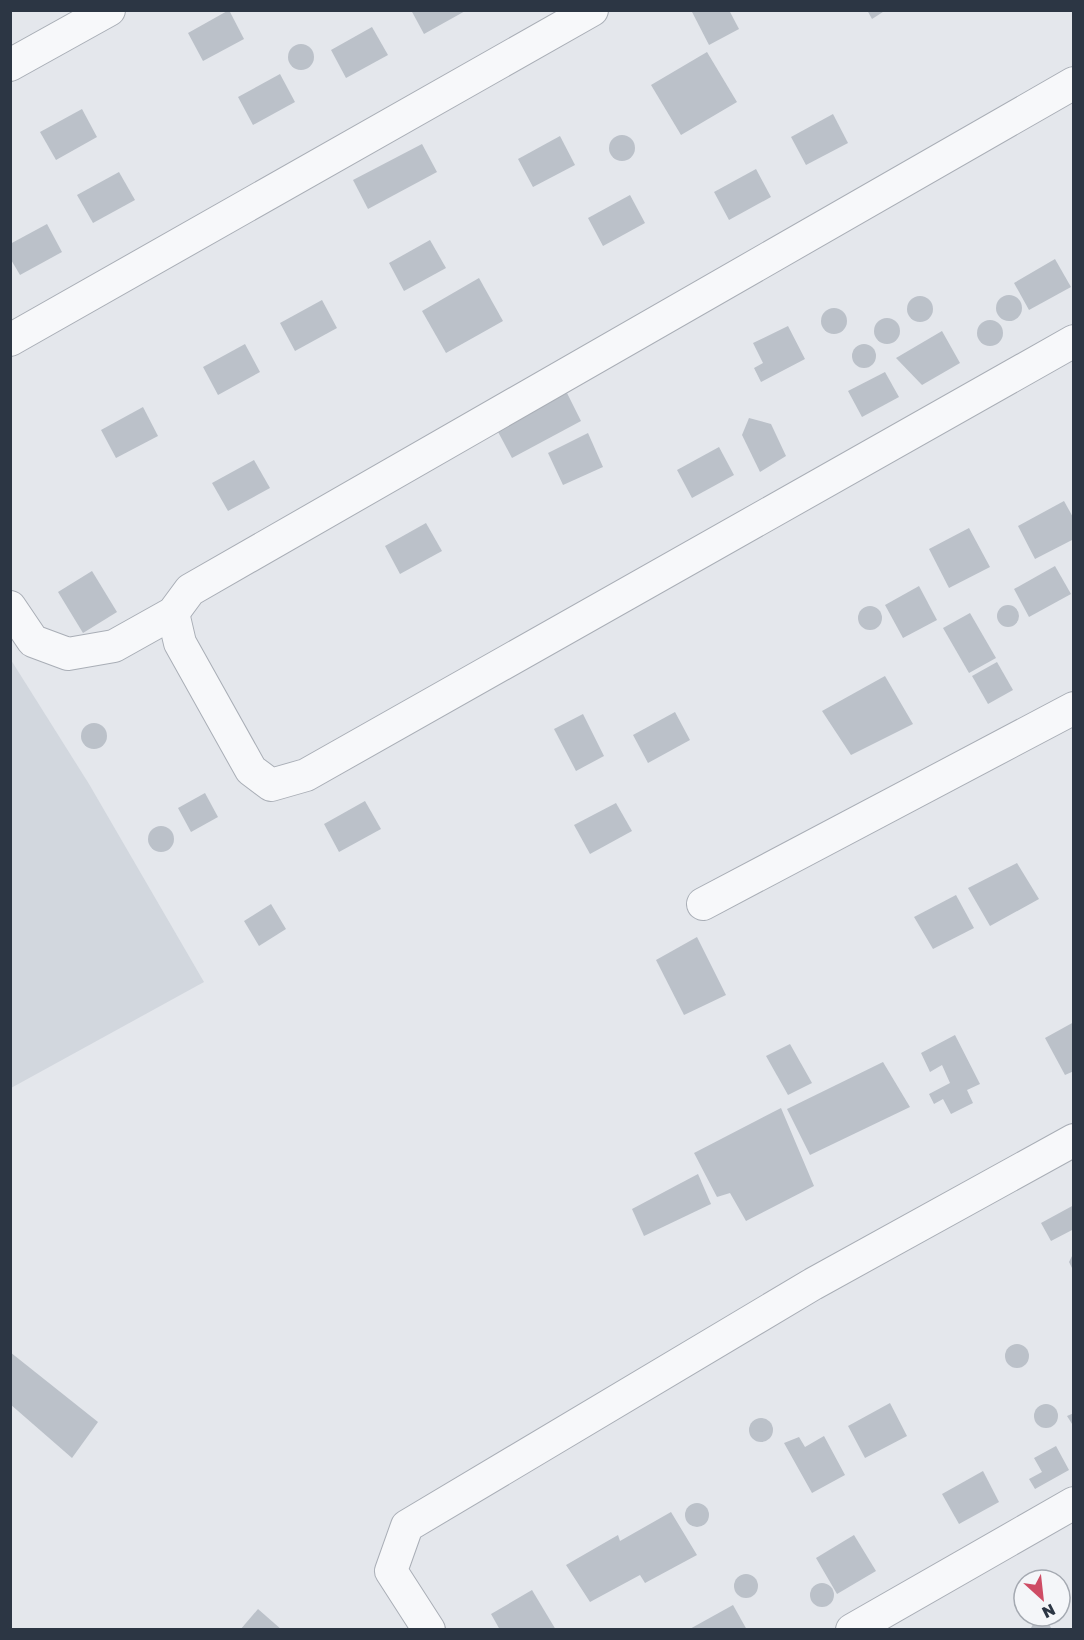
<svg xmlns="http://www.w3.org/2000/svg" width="1084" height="1640" font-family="'Golos Text',sans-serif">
<rect width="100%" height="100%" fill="#e4e7ec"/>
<polygon fill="#d2d7de" points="11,660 89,784 204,982 11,1088"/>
<g fill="#bbc1c9">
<polygon points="229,10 244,39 203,61 188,33"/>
<polygon points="411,10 467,10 424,34"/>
<polygon points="691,10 729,10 739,29 709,45"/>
<polygon points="867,10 886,10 872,19"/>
<polygon points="372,27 388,55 346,78 331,50"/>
<circle cx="301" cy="57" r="13"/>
<polygon points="707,52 737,102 681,135 651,85"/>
<polygon points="280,74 295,102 253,125 238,97"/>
<polygon points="82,109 97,137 56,160 40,132"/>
<polygon points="833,114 848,143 806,165 791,137"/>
<circle cx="622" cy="148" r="13"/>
<polygon points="560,136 575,165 533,187 518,159"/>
<polygon points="422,144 437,172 368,209 353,180"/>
<polygon points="756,169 771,197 729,220 714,192"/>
<polygon points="119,172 135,200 93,223 77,195"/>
<polygon points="630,195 645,223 603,246 588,218"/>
<polygon points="47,224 62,252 20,275 10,258 10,244"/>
<polygon points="430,240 446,268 404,291 389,263"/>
<polygon points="1055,259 1071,287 1029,310 1014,283"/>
<polygon points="479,278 503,321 446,353 422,311"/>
<circle cx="1009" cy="308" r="13"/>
<circle cx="920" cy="309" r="13"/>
<polygon points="322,300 337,328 295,351 280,323"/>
<circle cx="834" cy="321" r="13"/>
<circle cx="887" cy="331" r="13"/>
<circle cx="990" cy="333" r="13"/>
<polygon points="788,326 805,359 761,382 754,368 763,363 753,343"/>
<polygon points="942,331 960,363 922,385 896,358"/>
<circle cx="864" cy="356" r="12"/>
<polygon points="245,344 260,372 218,395 203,367"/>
<polygon points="885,372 899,397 862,417 848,391"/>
<polygon points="567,393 581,421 512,458 497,430"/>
<polygon points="143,407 158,436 116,458 101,430"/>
<polygon points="749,418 771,424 786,456 760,472 742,435"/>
<polygon points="588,433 603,467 563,485 548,453"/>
<polygon points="719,447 734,475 692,498 677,470"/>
<polygon points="254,460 270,488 228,511 212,483"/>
<polygon points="1064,501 1074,519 1074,539 1035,559 1018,526"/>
<polygon points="426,523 442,551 400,574 385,546"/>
<polygon points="969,528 990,567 949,588 929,549"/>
<polygon points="1055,566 1071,594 1029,617 1014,589"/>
<polygon points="92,571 117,612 83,633 58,592"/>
<polygon points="919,586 937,620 903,638 885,605"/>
<circle cx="1008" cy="616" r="11"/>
<circle cx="870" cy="618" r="12"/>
<polygon points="970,613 996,658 969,673 943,628"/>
<polygon points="997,662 1013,690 988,704 972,676"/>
<polygon points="885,676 913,724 851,755 822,711"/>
<polygon points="675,712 690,740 648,763 633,735"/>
<polygon points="583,714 604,756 576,771 554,729"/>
<circle cx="94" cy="736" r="13"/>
<polygon points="205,793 218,817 191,832 178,808"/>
<polygon points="365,801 381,829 339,852 324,824"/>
<polygon points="616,803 632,831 590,854 574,825"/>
<circle cx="161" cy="839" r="13"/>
<polygon points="1017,863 1039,899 990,926 968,888"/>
<polygon points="956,895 974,928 933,949 914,917"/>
<polygon points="271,904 286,929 259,946 244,921"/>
<polygon points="697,937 726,995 684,1015 656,960"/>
<polygon points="1074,1022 1074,1071 1065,1075 1045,1038"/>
<polygon points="955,1035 980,1084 967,1090 973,1103 951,1114 943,1099 934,1104 929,1094 950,1083 942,1065 930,1072 921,1053"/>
<polygon points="790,1044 812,1083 788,1095 766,1056"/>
<polygon points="883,1062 910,1107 810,1155 787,1109"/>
<polygon points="781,1108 814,1186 746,1221 730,1193 717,1197 694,1153"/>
<polygon points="698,1174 711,1204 644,1236 632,1209"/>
<polygon points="1074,1205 1074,1229 1051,1241 1041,1223"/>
<polygon points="1074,1252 1074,1272 1069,1262"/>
<circle cx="1017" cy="1356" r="12"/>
<polygon points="10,1352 98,1422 72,1458 10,1404"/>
<polygon points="890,1403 907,1436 865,1458 848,1426"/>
<circle cx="1046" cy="1416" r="12"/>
<polygon points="1074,1413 1074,1427 1067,1416"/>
<circle cx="761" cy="1430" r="12"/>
<polygon points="824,1436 845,1475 812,1493 784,1443 799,1437 805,1447"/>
<polygon points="1056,1446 1069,1470 1035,1489 1029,1479 1042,1472 1034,1458"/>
<polygon points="983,1471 999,1502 959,1524 942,1494"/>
<circle cx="697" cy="1515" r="12"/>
<polygon points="671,1512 697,1555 645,1583 640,1575 590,1602 566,1565 618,1535 620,1541"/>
<polygon points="854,1535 876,1571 837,1594 816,1558"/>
<circle cx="746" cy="1586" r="12"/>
<circle cx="822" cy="1595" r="12"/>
<polygon points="532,1590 556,1630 500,1630 491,1614"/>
<polygon points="733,1605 747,1630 688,1630"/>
<polygon points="258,1609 282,1630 240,1630"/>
<polygon points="1042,1621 1049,1624 1052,1630 1030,1630 1034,1622"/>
</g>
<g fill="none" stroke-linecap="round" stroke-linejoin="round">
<g stroke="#a9aeb6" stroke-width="34">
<g id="minor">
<polyline points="10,65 109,10"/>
<polyline points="10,340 592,10"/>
<polyline points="10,607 33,641 68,654 114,646 173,613 190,590 1074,83"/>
<polyline points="173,613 180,643 251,770 271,785 306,775 1074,341"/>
<polyline points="703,904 1074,708"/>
<polyline points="429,1630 391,1571 407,1526 813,1284 1074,1140"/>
<polyline points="852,1630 1074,1503"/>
</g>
</g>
<use href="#minor" stroke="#f7f8fa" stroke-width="32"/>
</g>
<rect width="1084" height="1640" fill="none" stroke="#2c3644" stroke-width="24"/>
<g transform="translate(1042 1598) rotate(153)"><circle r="28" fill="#f4f6f9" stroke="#a4a9b1" stroke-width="1.5"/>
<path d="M0-4.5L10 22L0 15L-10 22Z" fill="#ce4c65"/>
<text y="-9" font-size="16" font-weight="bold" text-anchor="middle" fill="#2c3644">N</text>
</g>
</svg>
